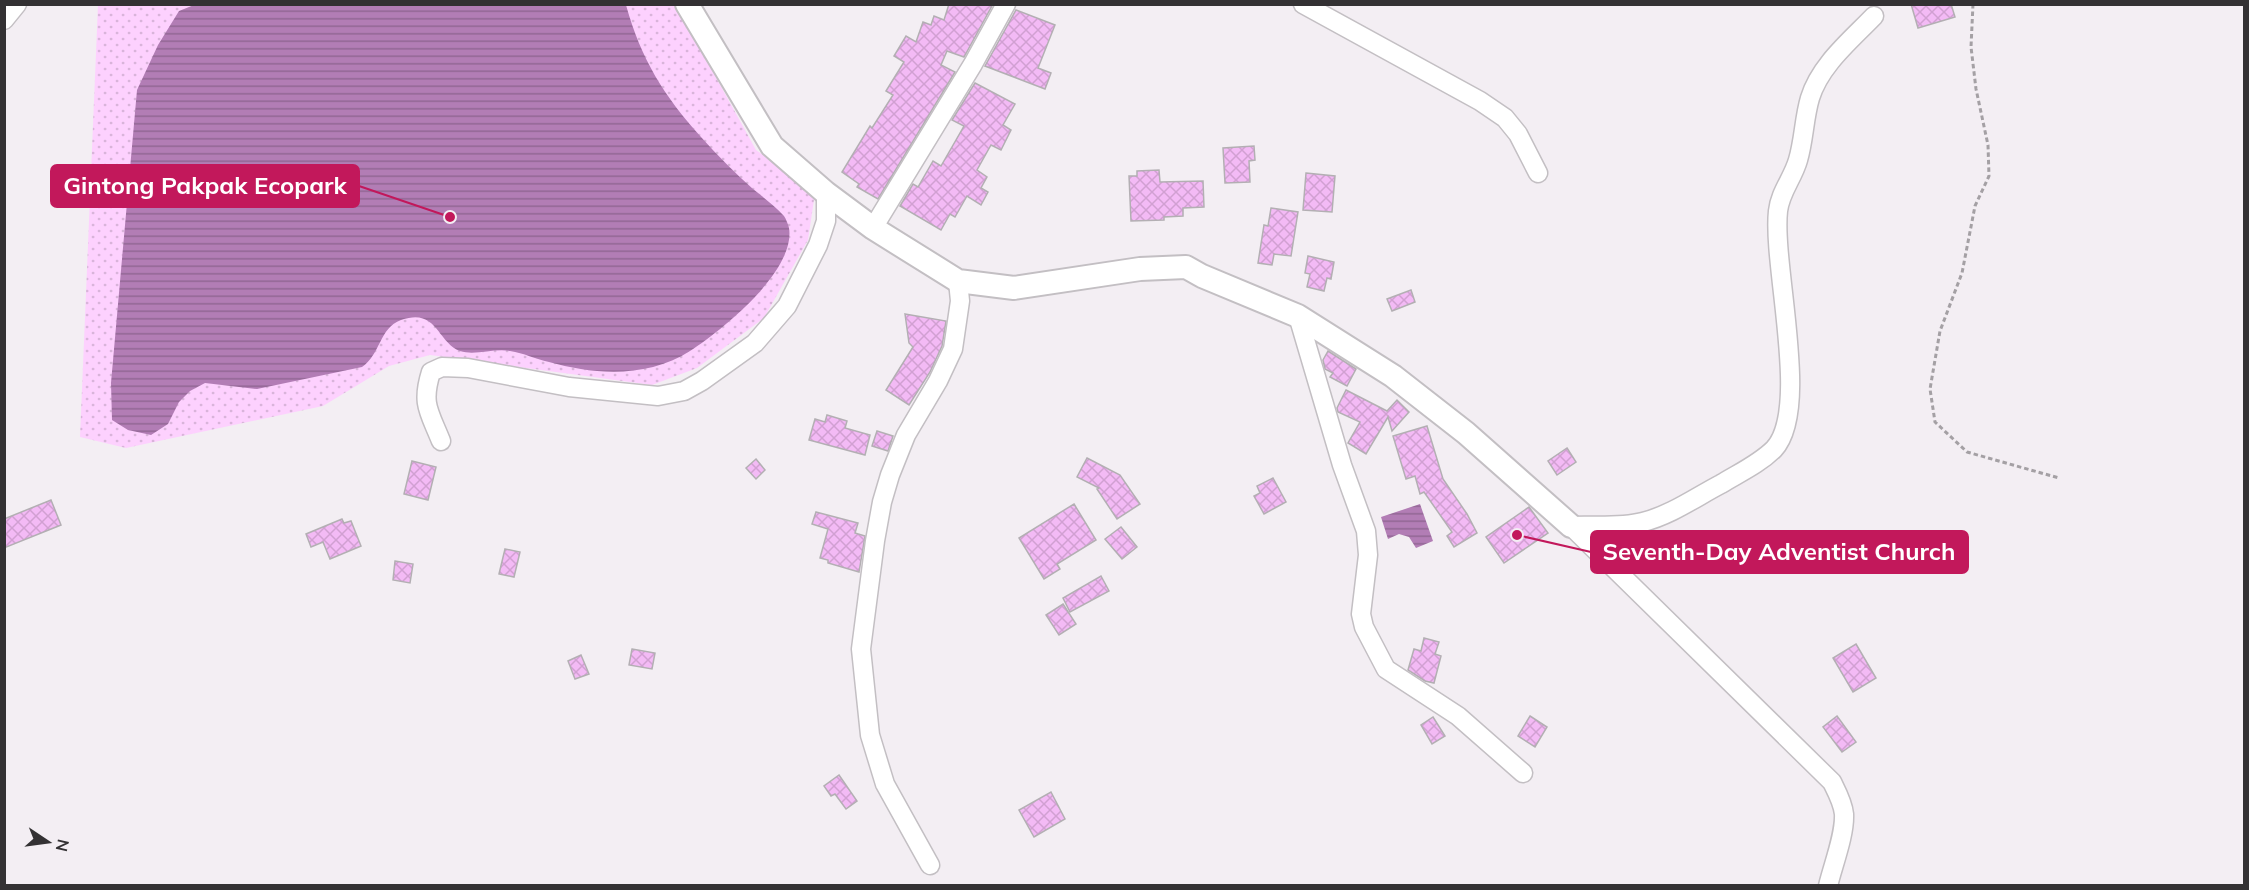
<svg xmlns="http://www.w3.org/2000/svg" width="2249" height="890" font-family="Mulish,sans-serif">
<defs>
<pattern id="park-dots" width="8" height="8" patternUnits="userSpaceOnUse" patternTransform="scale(1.5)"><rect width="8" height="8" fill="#fdd1fe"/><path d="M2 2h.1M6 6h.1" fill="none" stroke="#d9b4da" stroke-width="1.8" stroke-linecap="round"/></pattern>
<pattern id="water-rules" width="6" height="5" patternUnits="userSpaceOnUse" patternTransform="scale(1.5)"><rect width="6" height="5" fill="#b27db5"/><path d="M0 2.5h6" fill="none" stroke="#916794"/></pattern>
<pattern id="building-cross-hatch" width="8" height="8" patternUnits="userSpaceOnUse" patternTransform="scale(1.5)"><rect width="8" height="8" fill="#f3baf5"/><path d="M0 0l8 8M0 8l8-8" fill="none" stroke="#d1a0d2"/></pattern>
</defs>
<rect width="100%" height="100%" fill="#f3eef3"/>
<polygon fill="url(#park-dots)" points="98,5 676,5 756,150 815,193 808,240 764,318 697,368 652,385 430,355 389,366 323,406 126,448 80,437"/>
<g fill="url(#water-rules)">
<path d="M194,5H626C641,59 664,96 701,137C717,155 735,173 753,189C763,197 775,206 784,216C786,219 788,224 789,228C796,271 721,331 690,351C648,378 595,375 549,362C535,359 524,353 510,351C494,348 475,356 460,351C437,342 437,307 401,320C379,328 381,354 362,367L257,389L205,383L190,391L179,402L168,424L151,435L128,430L112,420L111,383L137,90L158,45L179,11Z"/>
<polygon points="1420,504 1433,541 1416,548 1409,537 1399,534 1388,539 1381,517"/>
</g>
<g fill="url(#building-cross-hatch)" stroke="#b3afb3" stroke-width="1.5">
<polygon points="949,4 993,4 964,57 947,51 941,65 955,72 878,199 857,187 859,184 842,172 870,126 872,128 893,95 886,91 904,62 894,56 906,36 916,42 923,22 931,25 934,16 944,20"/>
<polygon points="1911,4 1951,4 1955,17 1918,28"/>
<polygon points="1016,10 1055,25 1038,68 1051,73 1045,89 985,66"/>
<polygon points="975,83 1015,104 1003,125 1011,130 1001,150 991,145 977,170 987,177 981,188 988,192 981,205 967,196 955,217 950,214 941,230 900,206 913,184 918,187 933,161 941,166 964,126 952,120"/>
<polygon points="1254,146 1255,160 1249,161 1250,182 1225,183 1223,148"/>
<polygon points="1159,170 1160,182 1203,181 1204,207 1183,208 1183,216 1164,217 1164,220 1131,221 1129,176 1137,176 1137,171"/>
<polygon points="1306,173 1335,176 1332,212 1303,210"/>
<polygon points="1271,208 1298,212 1291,256 1274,254 1272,265 1258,263 1264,225 1268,226"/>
<polygon points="1308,256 1334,262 1331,279 1327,278 1324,291 1307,287 1310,274 1305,273"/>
<polygon points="1411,290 1415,302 1392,311 1387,299"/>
<polygon points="905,314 946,321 942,346 930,372 909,405 886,390 913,347 909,343"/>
<polygon points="1328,351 1356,369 1347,386 1330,377 1333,373 1325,369 1323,360"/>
<polygon points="1346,390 1387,411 1397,400 1409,412 1392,431 1388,417 1366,454 1348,443 1360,422 1338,412 1337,408"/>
<polygon points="827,415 847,421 845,428 870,435 865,455 809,440 815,419 825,422"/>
<polygon points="1427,426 1443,479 1467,514 1477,533 1454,547 1447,536 1452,532 1424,492 1420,494 1415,476 1406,479 1393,436"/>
<polygon points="877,431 893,436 888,451 872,446"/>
<polygon points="1567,448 1576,462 1557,475 1548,461"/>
<polygon points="1087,458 1120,475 1140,504 1117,519 1097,489 1099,488 1077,477"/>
<polygon points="756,459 765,470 756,479 746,468"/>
<polygon points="412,461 436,467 428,500 404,494"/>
<polygon points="1273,478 1286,502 1264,514 1254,496 1260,493 1257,486"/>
<polygon points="51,500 61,525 4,548 4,519"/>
<polygon points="1074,504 1096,540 1057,564 1060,569 1044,579 1019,538"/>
<polygon points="1529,507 1548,533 1504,563 1486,537"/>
<polygon points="816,512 858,523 855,533 865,536 859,572 828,563 828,560 820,558 828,529 812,524"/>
<polygon points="342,519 344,523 351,521 361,546 330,559 323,542 311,547 306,534"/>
<polygon points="1121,527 1137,547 1122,559 1105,539"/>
<polygon points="505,549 520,552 514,577 499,574"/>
<polygon points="395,561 413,564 410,583 393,580"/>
<polygon points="1101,576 1109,591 1070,612 1063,598"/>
<polygon points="1063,604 1076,624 1059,635 1046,615"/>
<polygon points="1424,638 1439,642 1435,654 1441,656 1434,683 1425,681 1408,670 1414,649 1421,651"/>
<polygon points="1856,644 1876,678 1853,692 1833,658"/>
<polygon points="632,649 655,653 652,669 629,665"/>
<polygon points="581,655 589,674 575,679 568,661"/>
<polygon points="1530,716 1547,727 1535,747 1518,736"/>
<polygon points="1837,716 1856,742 1842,752 1823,727"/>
<polygon points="1433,717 1445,736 1432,744 1421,725"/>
<polygon points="839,775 857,801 846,809 835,794 831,796 824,786"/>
<polygon points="1051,792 1065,819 1034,837 1019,810"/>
</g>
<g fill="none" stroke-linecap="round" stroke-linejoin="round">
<g stroke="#c3bfc3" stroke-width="21">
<g id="minor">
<polyline points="1303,4 1480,101 1505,118 1518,134 1538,173"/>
<polyline points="4,20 17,4"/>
<polyline points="873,228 973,64 1006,4"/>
<polyline points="1298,316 1342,465 1366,531 1368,555 1361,614 1364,627 1386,669 1458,716 1523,773"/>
<path d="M441,441C429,411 421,404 431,372L442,367L468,368L569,387L658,396L684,391L702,381L755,343L787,306L818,245L826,221V193"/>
<path d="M1571,526C1594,525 1620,528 1643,522C1671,515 1696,497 1721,484C1739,473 1759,464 1774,449C1811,409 1772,267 1778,211C1780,192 1793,178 1798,160C1804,140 1804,118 1810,98C1820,65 1851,40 1874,16"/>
<path d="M1571,526L1832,782C1837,792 1843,803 1844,814C1845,835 1833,865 1828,886"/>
<polyline points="930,865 885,784 870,735 861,649 875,541 882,502 890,475 906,435 938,381 953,349 960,301 958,281"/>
</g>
</g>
<g stroke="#c3bfc3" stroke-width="26">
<polyline id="tertiary" points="687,4 772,146 826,193 873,228 958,281 1014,288 1140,269 1186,267 1202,276 1298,316 1393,376 1466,433 1571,526"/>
</g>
<polyline stroke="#a4a0a4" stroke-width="3" stroke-dasharray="4.5 3" stroke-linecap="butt" points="1973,4 1971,47 1976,89 1988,145 1989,176 1975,206 1962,273 1940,331 1930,389 1935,422 1967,452 2059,478"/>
<use href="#minor" stroke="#fff" stroke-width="18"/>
<use href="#tertiary" stroke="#fff" stroke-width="22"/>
</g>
<path fill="none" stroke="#c2185b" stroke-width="2" d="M450 217L359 186M1517 535L1591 552"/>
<g fill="#c2185b" stroke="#f3eef3" stroke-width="2">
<circle cx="450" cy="217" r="6"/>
<circle cx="1517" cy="535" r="6"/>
</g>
<g fill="#c2185b" stroke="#c2185b" stroke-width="2">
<rect x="51" y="165" width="308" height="42" rx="6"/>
<rect x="1591" y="531" width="377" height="42" rx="6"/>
</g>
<g font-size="24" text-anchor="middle" font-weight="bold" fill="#fff">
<text x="205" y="194">Gintong Pakpak Ecopark</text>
<text x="1779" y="560">Seventh-Day Adventist Church</text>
</g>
<rect width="2249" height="890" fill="none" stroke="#333133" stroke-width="12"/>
<g transform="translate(48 842) rotate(103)" stroke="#f3eef3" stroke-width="4.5" paint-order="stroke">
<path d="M0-4.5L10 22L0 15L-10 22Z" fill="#333133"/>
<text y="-9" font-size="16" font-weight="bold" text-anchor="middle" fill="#333133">N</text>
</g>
</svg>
